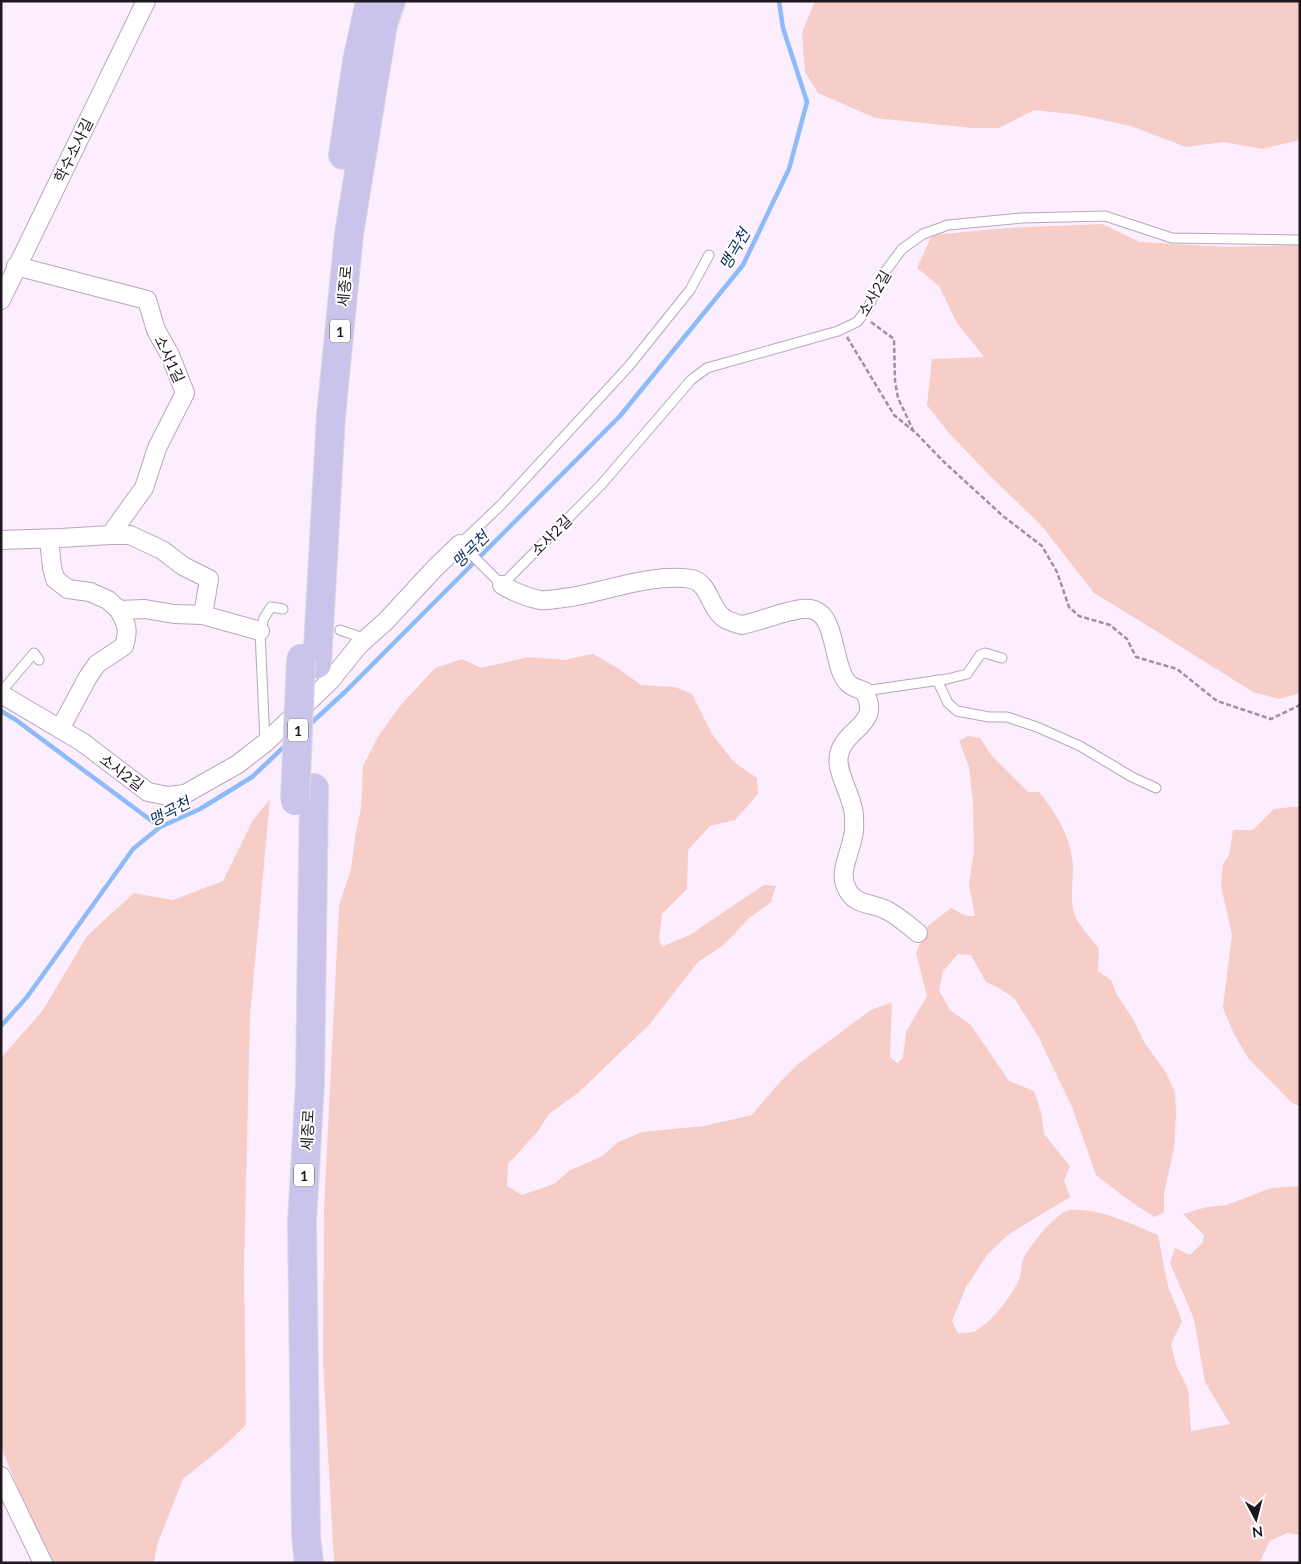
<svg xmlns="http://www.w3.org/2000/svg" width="1301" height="1564" font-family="Lato,'Noto Sans KR',sans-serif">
<rect width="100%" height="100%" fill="#fceefe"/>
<g fill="#f7cdc7">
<polygon points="815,1 1300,1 1300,140 1262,149 1224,142 1186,147 1131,126 1080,115 1034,110 999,128 973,128 875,118 818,93 805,72 802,32"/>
<polygon points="1102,224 1140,242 1228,247 1300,245 1300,693 1279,699 1253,692 1140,621 1094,593 1041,525 991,477 948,432 927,405 932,359 984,357 957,323 939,286 917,268 932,235 1007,228"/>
<path d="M593,654L616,667L641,685L675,687L692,694L712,734L734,762L757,778L758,794L735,820L710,826L688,850L687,889L662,914L659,939L662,947C675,940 688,938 700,928L764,885L776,886L771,902L748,919L725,944L698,962L649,1025L578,1093L549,1114L538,1131L508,1164L507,1186L522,1195L554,1184L570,1170L601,1157L618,1142L642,1132L704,1126L752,1115L778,1084L798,1064L871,1010L892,1002L890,1057L897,1063L903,1058L906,1032L927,996L916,953L928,926L951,908L966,916H975L969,885L974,851L973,803L969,767L959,741L968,736L980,738L992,756L1028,792H1039C1056,812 1073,841 1073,869C1073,885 1069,902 1076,918C1081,928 1093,940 1099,949L1098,971L1111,980L1117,995L1133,1019L1144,1042L1165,1071L1175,1092L1176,1114L1174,1149L1164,1193V1213L1154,1217L1123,1196L1096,1175L1072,1107L1038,1036L1014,998L997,987L986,982L971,955L958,954L943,971L939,990L950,1010L971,1025L1009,1081L1034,1091L1041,1112L1044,1134L1070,1166L1064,1181L1070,1197L1009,1234L987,1255L966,1287L952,1321L958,1333C963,1333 969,1333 973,1332C990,1325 1014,1294 1020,1277C1022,1270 1021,1261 1025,1255C1033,1243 1056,1212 1070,1210C1101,1208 1131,1224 1158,1235L1168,1286L1182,1321L1171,1344L1176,1365L1188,1389L1191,1431L1230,1424L1205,1382L1194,1319L1170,1263L1175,1248L1190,1255L1203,1242L1204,1235L1183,1214L1207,1207L1227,1205L1271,1188L1300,1186V1535L1287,1533L1270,1541L1259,1563H334L323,1362L324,1208L339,906L351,869L356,832L361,808L363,766L379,735L400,706L435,668L462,659L481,668L528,657L564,660Z"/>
<polygon points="270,799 250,1016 244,1268 246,1425 224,1446 183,1479 157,1545 154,1563 49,1563 1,1447 1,1058 43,1010 87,936 134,893 173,900 223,881 253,820"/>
<polygon points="1292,807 1300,807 1300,1106 1292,1103 1248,1058 1234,1034 1223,1008 1232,935 1221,886 1223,864 1229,855 1233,830 1253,830 1274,809"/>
</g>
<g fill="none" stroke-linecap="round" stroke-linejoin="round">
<g stroke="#8dbaf9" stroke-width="4.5">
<polyline points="1,711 16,720 160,827"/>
<polyline points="308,726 346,691 620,416 743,265 789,169 807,102 783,28 779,1"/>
<polyline points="1,1026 27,997 133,849 160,827 200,809 252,777 287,744"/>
</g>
<g stroke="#baa5bd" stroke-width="11">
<g id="lane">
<polyline points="460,544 501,505 629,366 690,290 709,255"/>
<polyline points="466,549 502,585 601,485 691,380 707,368 838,331 857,322 868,308 884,273 902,249 923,234 948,225 1022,218 1105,216 1172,238 1300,240"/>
<polyline points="340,630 366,639"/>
<polyline points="937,680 948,703 957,711 989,717 1007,717 1037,727 1080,746 1132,777 1156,788"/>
<polyline points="864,691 947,679 967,674 980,655 985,653 1002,658"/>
<polyline points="1,692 34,653 39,660"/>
<polyline points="265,742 260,631 264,618 271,607 283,609"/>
</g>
</g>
<g stroke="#baa5bd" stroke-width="20">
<g id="street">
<polyline points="1,300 146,1"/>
<polyline points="110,535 130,535 162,550 183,566 209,579 203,615"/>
<polyline points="49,539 52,567 55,579 68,589 90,592 108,600 119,610 145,609 174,614 203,615 260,631"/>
<polyline points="1,540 61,538 110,535 144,488 157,448 185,393 170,355 156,330 147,300 16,266"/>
<path d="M502,585C514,592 526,597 540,600C550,601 561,598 571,597C607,591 654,573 691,579C709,582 710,609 724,618C729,622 736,623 742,625C761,621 784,611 802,609C839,604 830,662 847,682C851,687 858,689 864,691C883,725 844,728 839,755C835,773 854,797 854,817C854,823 855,830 853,836C850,855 837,873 848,891C856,905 871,903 884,909C896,914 908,925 918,933"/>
<polyline points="1,694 82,742 148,792 168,796 185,794 238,764 265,743 330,681 359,645 386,621 434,569 460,544 466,549"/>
<path d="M60,729L88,677L97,664L124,646C129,630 127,625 119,610"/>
<polyline points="1,1476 43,1563"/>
</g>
</g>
<g stroke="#dbdadb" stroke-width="30">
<g id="primary">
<polyline points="343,155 357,61 370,1"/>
<polyline points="317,664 331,416 349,234 383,24 391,1"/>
<polyline points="309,1563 306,1536 302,1221 310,1084 314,788"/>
</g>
</g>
<g stroke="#9d919e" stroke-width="2.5" stroke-dasharray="5 2.5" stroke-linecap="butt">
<polyline points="871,322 894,339 895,381 898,398 913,430"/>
<polyline points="847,337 894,415 916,433 943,461 1003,516 1042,546 1057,572 1069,607 1079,616 1110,625 1127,639 1136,657 1177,669 1217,701 1271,719 1300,705"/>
</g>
<use href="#lane" stroke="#fff" stroke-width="9"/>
<use href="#street" stroke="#fff" stroke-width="18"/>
<use href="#primary" stroke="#cac4ed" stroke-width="28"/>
<g stroke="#dbdadb" stroke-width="30" stroke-linecap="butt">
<polyline id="primary-bridge" points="295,801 301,658"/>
</g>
<use href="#primary-bridge" stroke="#cac4ed" stroke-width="28"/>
</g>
<g text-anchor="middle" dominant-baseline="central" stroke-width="4" stroke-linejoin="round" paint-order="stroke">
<g fill="#fff" stroke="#625d63" stroke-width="1">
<rect x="330" y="319.5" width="20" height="23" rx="4"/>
<rect x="288" y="718.5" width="20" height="23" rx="4"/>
<rect x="294" y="1163.5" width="20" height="23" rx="4"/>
</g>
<g font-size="14" font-weight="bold" fill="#1f1720">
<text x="340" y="331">1</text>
<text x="298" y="730">1</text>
<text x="304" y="1175">1</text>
</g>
<g font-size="15" fill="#1f1720" stroke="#fff">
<text transform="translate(73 150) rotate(-64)">학수소사길</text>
<text transform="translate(344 286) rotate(-85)">세종로</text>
<text transform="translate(874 293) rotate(-60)">소사2길</text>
<text transform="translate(170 359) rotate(65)">소사1길</text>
<text transform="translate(551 535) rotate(-45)">소사2길</text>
<text transform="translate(122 772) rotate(37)">소사2길</text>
<text transform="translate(307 1130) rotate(-87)">세종로</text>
</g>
<g font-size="16" font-style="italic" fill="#0a2f5f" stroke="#fff">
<text transform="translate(734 249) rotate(-60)">맹곡천</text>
<text transform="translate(470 549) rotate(-45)">맹곡천</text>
<text transform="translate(169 811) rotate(-28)">맹곡천</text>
</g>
</g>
<rect width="1301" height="1564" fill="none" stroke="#1f1720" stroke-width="5"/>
<g transform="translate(1256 1519) rotate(173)" stroke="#ffffff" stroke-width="4" paint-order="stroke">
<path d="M0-4L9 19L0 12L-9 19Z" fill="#1f1720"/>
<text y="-8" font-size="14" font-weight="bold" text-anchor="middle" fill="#1f1720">N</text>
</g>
</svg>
